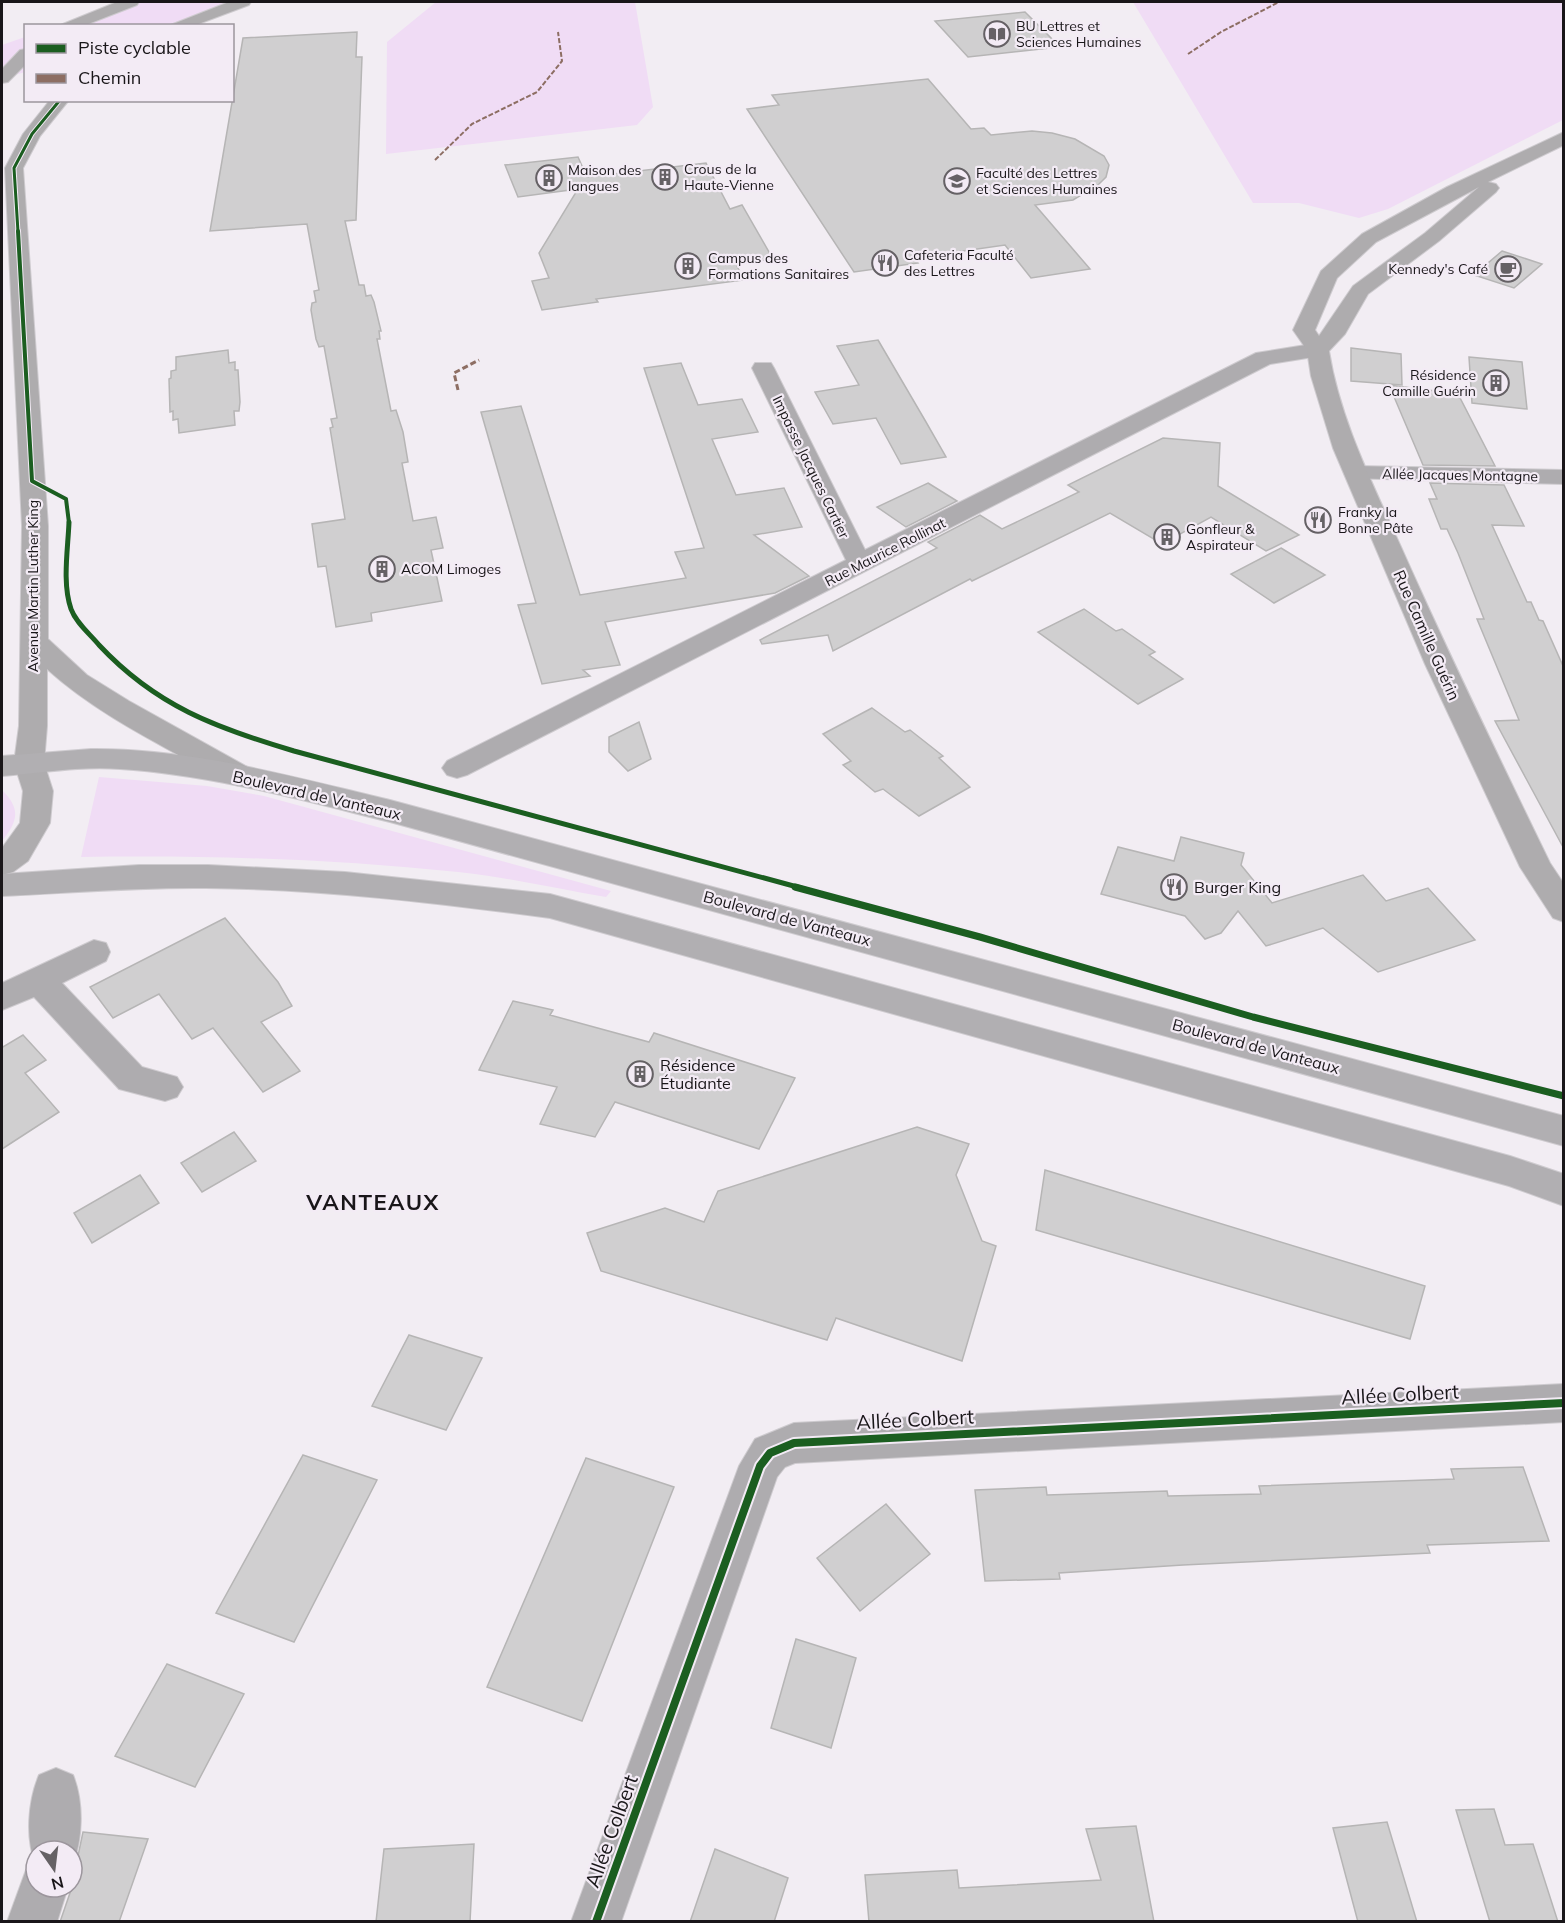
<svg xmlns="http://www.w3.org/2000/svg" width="1565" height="1923" font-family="Mulish,sans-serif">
<rect width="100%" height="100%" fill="#f2edf3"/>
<g fill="#f0dcf5">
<polygon points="131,2 243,2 176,25 66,26"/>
<polygon points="436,2 635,2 653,107 637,125 386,154 387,42"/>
<polygon points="1133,2 1563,2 1563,120 1388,209 1359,218 1299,203 1253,203"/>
<polygon points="25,37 25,72 2,79 2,45"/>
<path d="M99,777L207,786L264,796L611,891L606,897C557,889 507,877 458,872C333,859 207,855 81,857Z"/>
<path d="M2,790C21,809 18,821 2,841Z"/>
</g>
<g fill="#d0cfd0" stroke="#b6b5b5" stroke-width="1.5">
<polygon points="1025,12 1060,47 968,57 935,21"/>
<polygon points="357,32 356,57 362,57 356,220 345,221 359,285 364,285 366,296 371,295 374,302 381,331 379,331 380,339 377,339 391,411 396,410 403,432 408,462 402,463 413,521 436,517 443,548 431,550 442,601 371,613 372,621 336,627 326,566 318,567 312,524 345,519 330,428 333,427 331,419 337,418 324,346 319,347 316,339 311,310 312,303 316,302 314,291 319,290 307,224 210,231 243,38"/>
<polygon points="928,79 971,129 984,128 991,135 1032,131 1052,133 1075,139 1104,156 1109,165 1106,177 1098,185 1073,200 1035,205 1090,269 1031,278 1005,245 914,258 918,263 854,272 747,109 779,105 772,95"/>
<polygon points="578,157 587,177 706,163 730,209 742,205 773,259 736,264 744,280 596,299 598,302 542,310 532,281 549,278 539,253 578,189 518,197 505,165"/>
<polygon points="1502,251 1542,264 1514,288 1474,275"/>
<polygon points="878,340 926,422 946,457 901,464 876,418 833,424 815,392 859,385 837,346"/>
<polygon points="1351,348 1401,354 1402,385 1351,381"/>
<polygon points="228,350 229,363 235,362 235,370 238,370 240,402 239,411 234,411 235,425 179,433 178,419 173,420 173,411 170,412 169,379 171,378 171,371 176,370 176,357"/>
<polygon points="1469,357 1522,362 1527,409 1472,403"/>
<polygon points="681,363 698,405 742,399 758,432 712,439 736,495 784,488 802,527 754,535 809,576 775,593 605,622 620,665 583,670 590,676 542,684 518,605 536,603 481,412 521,406 580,595 686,578 675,552 704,548 644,368"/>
<polygon points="1389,385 1458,394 1495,466 1423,465"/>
<polygon points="1163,438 1220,443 1218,486 1299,535 1266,551 1211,517 1162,544 1110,513 972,581 970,579 833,651 828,635 762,644 760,640 937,548 928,542 980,515 1002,529 1079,492 1068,485"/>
<polygon points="928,483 957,501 906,527 877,507"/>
<polygon points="1430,483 1504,485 1524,526 1492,525 1527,602 1531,602 1539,620 1543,621 1563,666 1563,847 1495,721 1519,720 1477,619 1484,619 1458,553 1447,529 1441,529 1429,499 1437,499"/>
<polygon points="1281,548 1325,575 1274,603 1231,574"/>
<polygon points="1084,609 1116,631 1122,629 1155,652 1149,655 1183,679 1138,704 1038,632"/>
<polygon points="872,708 905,732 910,730 943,756 939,758 970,787 919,816 883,789 875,792 843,765 851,761 823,734"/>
<polygon points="639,722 651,759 628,771 609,752 609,737"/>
<polygon points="1181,837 1244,853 1241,865 1272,903 1363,875 1386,901 1428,888 1475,940 1378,972 1323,928 1266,946 1238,911 1221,933 1205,939 1185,916 1101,894 1118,847 1174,861"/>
<polygon points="225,918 278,982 292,1006 261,1022 300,1071 263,1092 213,1028 192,1039 159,994 113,1018 90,987"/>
<polygon points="513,1001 553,1010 550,1015 649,1042 654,1033 795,1078 759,1149 615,1102 595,1137 540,1124 557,1087 479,1070"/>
<polygon points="23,1035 46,1060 25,1073 59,1112 2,1149 2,1045 3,1047"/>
<polygon points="917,1127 969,1144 956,1175 982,1241 996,1246 962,1361 836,1318 827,1340 601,1271 587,1233 665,1208 704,1222 718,1191"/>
<polygon points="234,1132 256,1161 202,1192 181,1163"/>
<polygon points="1045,1170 1425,1286 1410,1339 1036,1230"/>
<polygon points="140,1175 159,1203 92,1243 74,1213"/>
<polygon points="409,1335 482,1358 446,1430 372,1406"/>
<polygon points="303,1455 377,1480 294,1642 216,1613"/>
<polygon points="586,1458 674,1487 582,1721 487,1687"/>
<polygon points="1523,1467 1549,1541 1427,1545 1430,1553 1183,1565 1059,1573 1060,1579 985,1581 975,1490 1046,1487 1047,1495 1167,1491 1168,1496 1261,1494 1259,1486 1454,1479 1451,1469"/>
<polygon points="886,1504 930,1554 860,1611 817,1558"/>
<polygon points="796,1639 856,1658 831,1748 771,1728"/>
<polygon points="167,1664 244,1694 195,1787 115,1756"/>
<polygon points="1494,1809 1505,1845 1533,1844 1558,1922 1490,1922 1456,1810"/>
<polygon points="1387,1822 1417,1922 1358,1922 1333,1828"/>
<polygon points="1136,1826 1154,1922 869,1922 865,1875 957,1870 959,1888 1101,1880 1086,1829"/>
<polygon points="83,1832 148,1839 119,1922 60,1922 72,1887 72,1868 78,1856"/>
<polygon points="474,1844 470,1922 376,1922 384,1849"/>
<polygon points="715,1849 788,1878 774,1922 690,1922"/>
</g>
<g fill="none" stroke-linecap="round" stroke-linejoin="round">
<g stroke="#cecbcf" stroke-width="2">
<g id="minor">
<polygon points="1318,343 1326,345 1329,350 1326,355 1270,364 467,775 457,778 447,775 442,768 447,761 846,560 752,368 755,363 771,363 774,368 865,550 1256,353"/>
<polygon points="1356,466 1564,470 1564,484 1347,478 1344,473 1347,468"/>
<polygon points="94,940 106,943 110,952 106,961 62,983 142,1067 177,1077 183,1087 177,1097 165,1101 119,1089 34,997 2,1010 2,983"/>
<polygon points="1564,1384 1564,1422 795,1463 785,1467 777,1477 621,1922 571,1922 739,1466 755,1439 794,1423"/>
<path d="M56,1768L73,1775C84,1802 83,1840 72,1866V1851H36V1887H68L57,1922H7L26,1870L36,1865C25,1839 28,1801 39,1775Z"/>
</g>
</g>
<g stroke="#cecbcf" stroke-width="2">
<g id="secondary">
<polygon points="117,2 139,2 137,5 83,26 58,26"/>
<polygon points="229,2 251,2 249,5 193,26 168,26"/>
<polygon points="26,49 26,64 8,82 2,83 2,69 20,50"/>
<path d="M50,100H69L40,136L23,168L48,526V639L87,675L129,701L251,769L255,776L251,783L240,786L229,783C168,748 100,717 47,669V726L44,763L53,791L50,823L28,861L13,872L2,875V848L20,823L23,791L14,763L19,726L22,526L5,168L23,134Z"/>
<path d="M1564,132V145L1488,182L1496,184L1499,188L1496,192L1439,241L1368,294L1345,334L1329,351C1340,420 1373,484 1401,547C1448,653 1499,758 1550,863L1564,884V922L1553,918L1520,867L1425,664L1333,448L1311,376L1307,350L1293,330L1321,271L1362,234L1447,187ZM1479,187L1425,233L1353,286L1319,336L1315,330L1337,278L1376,242Z"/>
</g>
</g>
<g stroke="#cecbcf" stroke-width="2">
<g id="primary">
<path d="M91,749C192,748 292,777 390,800L1564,1116V1146L390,822C301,800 212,775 120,769C80,766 41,773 2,776V756Z"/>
<path d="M139,865H208L345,872L550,894L1510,1156L1564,1174V1206L1509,1186L550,918C436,903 321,889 206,888C137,887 70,893 2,896V874Z"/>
</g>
</g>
<use href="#minor" fill="#aeacaf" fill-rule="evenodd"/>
<use href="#secondary" fill="#aeacae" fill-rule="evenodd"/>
<use href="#primary" fill="#b1afb2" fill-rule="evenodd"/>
<g stroke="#8d6e63" stroke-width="2" stroke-dasharray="5 2" stroke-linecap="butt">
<polyline points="1188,54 1221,32 1279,2"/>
<polyline points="435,160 472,124 537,92 562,61 558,32"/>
</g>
<polyline stroke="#8d6e63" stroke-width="3" stroke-dasharray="6 3" stroke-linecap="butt" points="458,390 454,373 479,360"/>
<g stroke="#f3ebf5" stroke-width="5">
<polyline id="cycleway-far4" points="18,232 14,168 32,134 60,100"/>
</g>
<g stroke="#f3ebf5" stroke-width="6">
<polyline id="cycleway-far3" points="18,231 32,481 66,499 69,523"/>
</g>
<g stroke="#f3ebf5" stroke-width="8">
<path id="cycleway-far2" d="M69,522C68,549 62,583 71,609C76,623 90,634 99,645C156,706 216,728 294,751L801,888"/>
</g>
<g stroke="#f3ebf5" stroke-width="10">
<polyline id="cycleway-far1" points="795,887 980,937 1253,1017 1564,1096"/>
</g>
<g stroke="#f3ebf5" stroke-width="12">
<polyline id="cycleway" points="596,1922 760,1466 770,1453 794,1443 1564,1403"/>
</g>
<use href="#cycleway-far4" stroke="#1b5e20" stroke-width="3"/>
<use href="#cycleway-far3" stroke="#1b5e20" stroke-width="4"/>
<use href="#cycleway-far2" stroke="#1b5e20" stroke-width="5"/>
<use href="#cycleway-far1" stroke="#1b5e20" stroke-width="7"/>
<use href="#cycleway" stroke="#1b5e20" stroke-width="8"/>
</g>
<defs>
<g id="library-ring" transform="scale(1.35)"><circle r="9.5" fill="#f3ebf5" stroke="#656165" stroke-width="1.5"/><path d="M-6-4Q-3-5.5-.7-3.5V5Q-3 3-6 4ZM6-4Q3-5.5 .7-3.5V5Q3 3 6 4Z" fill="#656165"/></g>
<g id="building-ring" transform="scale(1.35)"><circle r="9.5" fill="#f3ebf5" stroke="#656165" stroke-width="1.5"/><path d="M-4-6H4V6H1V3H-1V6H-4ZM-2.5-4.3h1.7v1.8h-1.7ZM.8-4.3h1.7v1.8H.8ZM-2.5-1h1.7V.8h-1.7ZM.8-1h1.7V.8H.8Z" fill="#656165"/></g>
<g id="university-ring" transform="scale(1.35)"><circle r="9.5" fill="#f3ebf5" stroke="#656165" stroke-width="1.5"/><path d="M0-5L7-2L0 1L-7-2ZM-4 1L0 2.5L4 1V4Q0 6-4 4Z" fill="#656165"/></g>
<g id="restaurant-ring" transform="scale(1.35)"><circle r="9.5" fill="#f3ebf5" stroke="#656165" stroke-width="1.5"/><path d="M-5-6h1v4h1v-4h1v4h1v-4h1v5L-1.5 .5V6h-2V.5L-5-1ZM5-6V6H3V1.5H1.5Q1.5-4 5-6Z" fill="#656165"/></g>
<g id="cafe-ring" transform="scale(1.35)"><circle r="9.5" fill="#f3ebf5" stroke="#656165" stroke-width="1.5"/><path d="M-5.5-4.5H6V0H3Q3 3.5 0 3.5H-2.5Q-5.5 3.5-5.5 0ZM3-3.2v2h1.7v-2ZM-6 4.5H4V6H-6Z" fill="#656165"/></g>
</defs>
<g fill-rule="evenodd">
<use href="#library-ring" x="997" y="34"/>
<use href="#building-ring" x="665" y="177"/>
<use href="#building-ring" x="549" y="178"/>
<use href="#university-ring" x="957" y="181"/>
<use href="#restaurant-ring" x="885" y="263"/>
<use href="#building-ring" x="688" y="266"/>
<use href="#cafe-ring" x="1508" y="269"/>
<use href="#building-ring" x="1496" y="383"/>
<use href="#restaurant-ring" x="1318" y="520"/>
<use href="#building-ring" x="1167" y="537"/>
<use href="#building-ring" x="382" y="569"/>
<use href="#restaurant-ring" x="1174" y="887"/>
<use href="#building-ring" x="640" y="1074"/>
</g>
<g text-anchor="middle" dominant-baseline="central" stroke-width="4.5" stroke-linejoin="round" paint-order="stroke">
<g font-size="14" fill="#191619" stroke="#f3ebf5" text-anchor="start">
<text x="1016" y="26">BU Lettres et<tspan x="1016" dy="16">Sciences Humaines</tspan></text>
<text x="684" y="169">Crous de la<tspan x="684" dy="16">Haute-Vienne</tspan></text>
<text x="568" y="170">Maison des<tspan x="568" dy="16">langues</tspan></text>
<text x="976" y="173">Faculté des Lettres<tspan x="976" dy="16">et Sciences Humaines</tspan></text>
<text x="904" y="255">Cafeteria Faculté<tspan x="904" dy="16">des Lettres</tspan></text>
<text x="708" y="258">Campus des<tspan x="708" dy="16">Formations Sanitaires</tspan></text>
<text x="1488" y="269" text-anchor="end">Kennedy's Café</text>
<text x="1476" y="375" text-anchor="end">Résidence<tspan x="1476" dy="16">Camille Guérin</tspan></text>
<text x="1338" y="512">Franky la<tspan x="1338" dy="16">Bonne Pâte</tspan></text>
<text x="1186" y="529">Gonfleur &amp;<tspan x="1186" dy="16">Aspirateur</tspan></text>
<text x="401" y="569">ACOM Limoges</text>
</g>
<g font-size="14" fill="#191619" stroke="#f3ebf5">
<text transform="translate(811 467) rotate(64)">Impasse Jacques Cartier</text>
<text transform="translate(1460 475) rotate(1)">Allée Jacques Montagne</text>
<text transform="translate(885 552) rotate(-27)">Rue Maurice Rollinat</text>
<text transform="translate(33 586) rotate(-90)">Avenue Martin Luther King</text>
</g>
<g font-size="16" fill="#191619" stroke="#f3ebf5">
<text transform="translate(1427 635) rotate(66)">Rue Camille Guérin</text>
<text transform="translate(317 795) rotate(13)">Boulevard de Vanteaux</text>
<text transform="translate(787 918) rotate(15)">Boulevard de Vanteaux</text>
<text transform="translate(1256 1046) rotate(15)">Boulevard de Vanteaux</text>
</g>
<g font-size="16" fill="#191619" stroke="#f3ebf5" text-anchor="start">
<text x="1194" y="887">Burger King</text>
<text x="660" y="1065">Résidence<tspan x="660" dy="18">Étudiante</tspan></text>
</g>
<g font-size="20" fill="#191619" stroke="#f3ebf5">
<text transform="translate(1400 1394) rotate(-3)">Allée Colbert</text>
<text transform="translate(915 1419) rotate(-3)">Allée Colbert</text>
<text transform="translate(611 1831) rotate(-70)">Allée Colbert</text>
</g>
<g font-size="22" font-weight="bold" letter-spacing="1.5" fill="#191619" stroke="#f3ebf5">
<text x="373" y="1202">VANTEAUX</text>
</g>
</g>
<rect width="1565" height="1923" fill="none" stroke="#191619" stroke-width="6"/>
<rect x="24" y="24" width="210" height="78" fill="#f3ebf5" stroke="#9c969d" stroke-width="1.5"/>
<rect x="36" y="44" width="30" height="9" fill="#1b5e20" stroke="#9c969d" stroke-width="1.5"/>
<text x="78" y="54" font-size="18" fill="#191619">Piste cyclable</text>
<rect x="36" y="74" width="30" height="9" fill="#8d6e63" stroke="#9c969d" stroke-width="1.5"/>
<text x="78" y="84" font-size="18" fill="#191619">Chemin</text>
<g transform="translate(54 1869) rotate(166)"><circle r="28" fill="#f3ebf5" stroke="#9c969d" stroke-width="1.5"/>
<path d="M0-4.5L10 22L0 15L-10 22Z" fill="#656165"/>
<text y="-9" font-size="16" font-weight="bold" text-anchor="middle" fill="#191619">N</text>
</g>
</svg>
